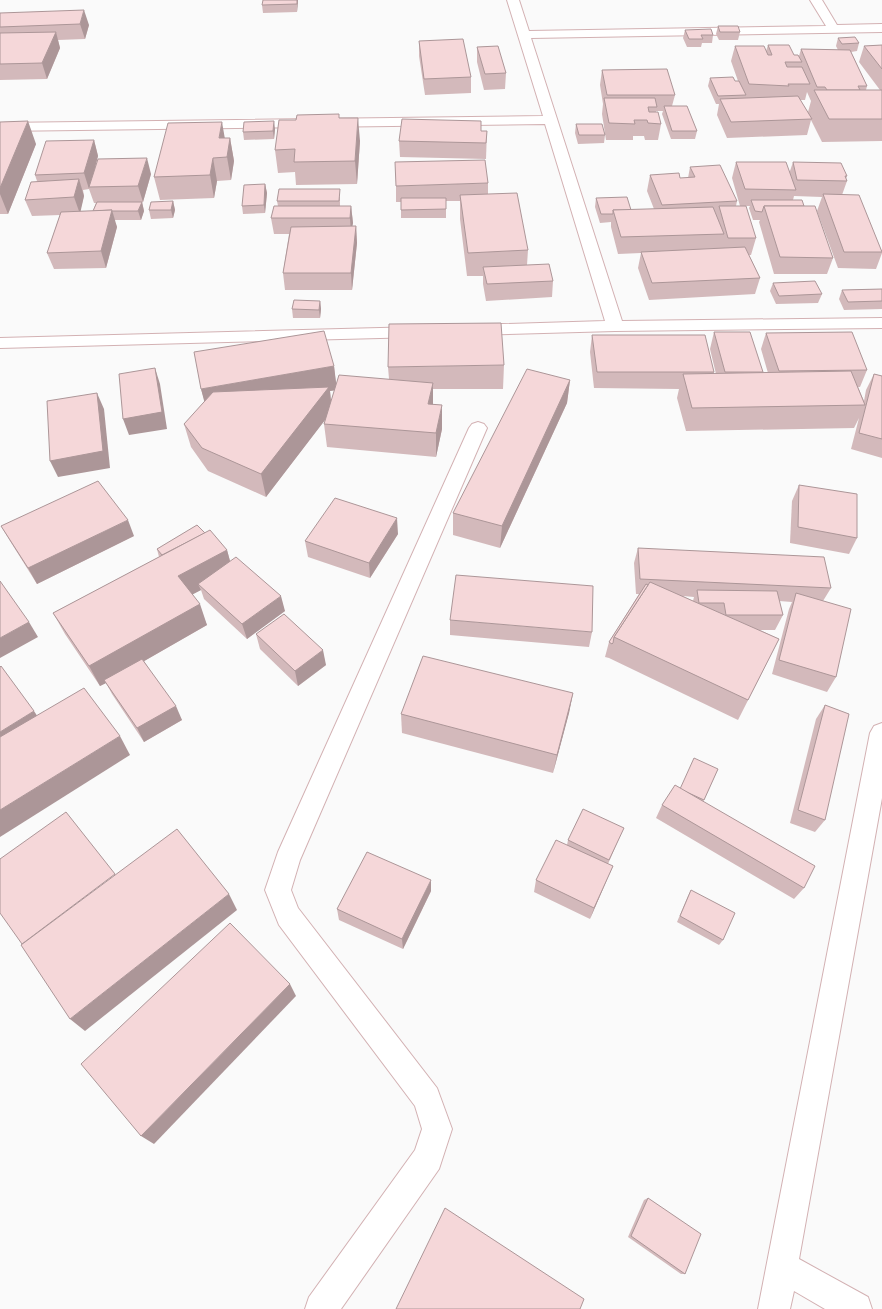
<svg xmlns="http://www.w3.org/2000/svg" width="882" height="1309" font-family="'Noto Sans',sans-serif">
<rect width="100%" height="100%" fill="#fafafa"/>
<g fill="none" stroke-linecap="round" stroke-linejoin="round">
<g stroke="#d3b1b3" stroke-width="2">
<g id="minor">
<polygon points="507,0 519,0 529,31 826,26 810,0 822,0 837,25 882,24 882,32 531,38 622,321 882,318 882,328 615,331 471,335 465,334 463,330 465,326 471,325 605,321 545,124 0,131 0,123 543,116"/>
<polygon points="419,327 425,328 427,332 425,336 419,337 0,348 0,338"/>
<polygon points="478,422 484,424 487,428 300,860 291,890 298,908 437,1088 452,1129 439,1169 341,1309 305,1309 309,1297 415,1150 422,1129 415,1106 279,925 265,890 278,852 469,428 472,424"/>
<polygon points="882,723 882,798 799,1259 868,1297 872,1309 825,1309 794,1291 790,1309 758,1309 870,733 874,726"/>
</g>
</g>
<use href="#minor" fill="#fff" fill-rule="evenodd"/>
</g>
<g fill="#d3b9bb" fill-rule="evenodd">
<polygon points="298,0 297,12 263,13 262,5"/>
<polygon points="0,13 89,25 85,39 58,40 60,48 47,79 0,80"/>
<polygon points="718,26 740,32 738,40 719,40 716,34"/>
<polygon points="685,30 713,35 712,43 702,43 701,47 687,47 683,38"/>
<path d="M838,38L859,43L857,51L851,52L867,86L866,90H880L859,62L864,46L882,45V141L822,142L811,120L807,135L727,138L717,115L719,104H716L708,86L710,78L735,81H738L731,61L735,46L766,51L768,45L794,55L799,56L801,49L838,50L836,46ZM807,92L811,101L808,112L800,100H805Z"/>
<polygon points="419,41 471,77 471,93 425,95 419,56"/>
<polygon points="477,47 506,73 505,89 484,90 477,62"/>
<polygon points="602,70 675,95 672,106 697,131 695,139 671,139 662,114 663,111 656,111 656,112 661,124 658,140 645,140 644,136 633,136 633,140 606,140 602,114 603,104 600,85"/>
<polygon points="340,118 360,141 357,184 296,185 295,172 278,173 275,150 296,120"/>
<polygon points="0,122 36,144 8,214 0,214"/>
<polygon points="576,124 605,135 604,143 578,144 575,133"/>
<polygon points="275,129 274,139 244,140 243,132"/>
<polygon points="481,131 487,131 486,159 400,157 399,141"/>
<polygon points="225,138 230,138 234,161 231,180 217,181 214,198 160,200 154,177"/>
<path d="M94,140L98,156L95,168L151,174L143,202H142L144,211L141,220H114L117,227L106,268L54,269L47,253L60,215L32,216L25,200L37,181L35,175ZM89,189L94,203H96L93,211H80L84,196L83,190Z"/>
<polygon points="736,162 790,171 793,162 847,176 846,179 847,181 842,195 882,251 882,253 876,269 838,268 817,211 822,197 794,196 793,200 804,206 833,258 827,274 774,274 759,222 760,220 753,220 749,208 750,206 740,206 732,178"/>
<polygon points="690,167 737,201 736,206 756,238 751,255 749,255 760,278 755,294 649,300 638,268 641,253 618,254 611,227 611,222 600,223 595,207 596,198 631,210 654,209 647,191 650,175 680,178 688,178"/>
<polygon points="488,183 488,194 528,250 527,265 553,281 552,297 486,301 483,284 483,276 467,276 460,219 460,201 446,201 446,218 401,218 401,202 396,202 396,186"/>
<polygon points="265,184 267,193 265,213 243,214 242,206"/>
<polygon points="340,197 340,206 351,206 353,223 352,226 356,226 357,243 352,290 285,290 283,273 289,234 274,234 271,218 278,206 277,201"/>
<polygon points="173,201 175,210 173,218 151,219 149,210"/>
<polygon points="773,283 822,294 818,303 776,304 770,291"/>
<polygon points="882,289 882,309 844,310 839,299 842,290"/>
<polygon points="320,301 321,309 320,318 293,318 292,309"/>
<polygon points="714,332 763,372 762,373 768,373 761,349 766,333 867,370 860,387 858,387 864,401 866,390 874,374 882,376 882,458 851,449 859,418 854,428 686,431 677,398 679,389 594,388 590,352 592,335 714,372 714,374 716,374 710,349"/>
<path d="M504,365L503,389H433V405L442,429L436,457L327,447L324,424L326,418L266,497L208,471L191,447L184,424L205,402L201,389L334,366L336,385L389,379L388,367ZM335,390L331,402L330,391Z"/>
<polygon points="570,380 567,403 500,548 453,535 453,513"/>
<polygon points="799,485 857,538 849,554 790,543 792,501"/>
<polygon points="1,526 134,536 37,584 10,541"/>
<polygon points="205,533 227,550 230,561 285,611 247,639 204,599 201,590 192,594 207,625 144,661 182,720 144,742 112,694 106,683 100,686 65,634 53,613 159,557 157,549"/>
<polygon points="398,534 370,578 308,557 305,541"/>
<path d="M638,548L831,588L823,601L836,677L827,692L772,674L789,609L792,602L779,601L783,615L775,630H760L779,639L738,720L609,658L605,657L609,642L639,594H636L634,563ZM683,596L694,597L693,601Z"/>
<polygon points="450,620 592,632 589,647 450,635"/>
<polygon points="256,634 326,665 298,686 260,649"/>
<polygon points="573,693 569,713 553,773 402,733 401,714"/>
<polygon points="825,705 825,820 815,832 790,823 816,719"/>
<polygon points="718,769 703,802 804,888 794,899 656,818 662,805 680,789"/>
<polygon points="621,834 608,864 613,866 590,919 534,892 536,880 567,845 568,840"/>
<polygon points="691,890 723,940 719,945 677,922 688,896"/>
<polygon points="431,891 403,949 339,920 337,909"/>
<polygon points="648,1198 685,1274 681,1274 628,1237 644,1200"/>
</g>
<g fill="#ac9698">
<polygon points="297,0 298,0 297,12"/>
<polygon points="84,10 89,25 85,39 80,24"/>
<polygon points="56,32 60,48 47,79 42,63"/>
<polygon points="358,118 360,141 357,184 355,161"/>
<polygon points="28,121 36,144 8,214 0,194 0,188"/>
<polygon points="274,121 275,129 274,139 273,131"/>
<polygon points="222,122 226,145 219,138"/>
<polygon points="230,138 234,161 231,180 227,157"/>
<polygon points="94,140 98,156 90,187 89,187 89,189 84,173"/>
<polygon points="147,158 151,174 143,202 138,186"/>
<polygon points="213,158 217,181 214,198 210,175"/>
<polygon points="79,179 84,196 80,214 74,197"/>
<polygon points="265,184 267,193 265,213 264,205"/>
<polygon points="173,201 175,210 173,218 171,210"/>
<polygon points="142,202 144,211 141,220 138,211"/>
<polygon points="351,206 353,223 351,234 350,218"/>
<polygon points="112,210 117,227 106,268 101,251"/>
<polygon points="356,226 357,243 352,290 351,273"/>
<polygon points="320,301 321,309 320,318 319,310"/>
<polygon points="334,366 337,390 330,391 332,411 266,497 261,474 207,412 201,389"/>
<polygon points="155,368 160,384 167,429 129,435 123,419"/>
<polygon points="570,380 567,403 500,548 502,526"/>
<polygon points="433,383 433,407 428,404"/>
<polygon points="97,393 104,409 110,468 58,477 50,461"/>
<polygon points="442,405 442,429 436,457 436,433"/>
<polygon points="397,518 398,534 370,578 369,563"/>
<polygon points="128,520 134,536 37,584 28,568"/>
<polygon points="227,550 233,572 198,584 201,590 186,598 178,576"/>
<polygon points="281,596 285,611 247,639 242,624"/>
<polygon points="200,604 207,625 106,683 104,680 106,683 100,686 89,666"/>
<polygon points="29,622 38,637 0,658 0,638"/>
<polygon points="323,650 326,665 298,686 295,671"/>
<polygon points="573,693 569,713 553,773 557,755"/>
<polygon points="176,706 182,720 144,742 137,728"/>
<polygon points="34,711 43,725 0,752 0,732"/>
<polygon points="120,736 130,755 0,837 0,810"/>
<polygon points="613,866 608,877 590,919 594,908"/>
<polygon points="431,880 431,891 403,949 402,939"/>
<polygon points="229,894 237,910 85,1031 70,1019"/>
<polygon points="290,984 296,996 154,1144 141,1136"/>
</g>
<g fill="#f5d7d9" stroke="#ac9698">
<polygon points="263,0 297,0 297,4 262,5"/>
<polygon points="84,10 80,24 0,27 0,13"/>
<polygon points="718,26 738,26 740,32 720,32"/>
<polygon points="711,29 713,35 701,35 703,39 689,39 685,30"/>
<polygon points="56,32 42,63 0,64 0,33"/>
<polygon points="855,37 859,43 842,44 838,38"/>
<polygon points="463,39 471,77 424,79 419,41"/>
<polygon points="768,45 789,45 794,55 798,55 802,62 785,62 787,67 802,67 810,84 788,84 789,86 749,84 735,46 764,46 768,55 772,55"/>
<polygon points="882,45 882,69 864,46"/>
<polygon points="498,46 506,73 485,74 477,47"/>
<polygon points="801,49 850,50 867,86 858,86 860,90 827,90 825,87 817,87"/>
<polygon points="667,69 675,95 607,95 602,70"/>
<polygon points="733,77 735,81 739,81 746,95 718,96 710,78"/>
<polygon points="814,90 882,90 882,119 829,119"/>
<polygon points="798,96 812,119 731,122 720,99"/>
<polygon points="604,98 655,98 657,107 648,107 649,112 658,112 661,124 648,123 647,120 634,120 635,124 609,123"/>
<polygon points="664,106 687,106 697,131 672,131"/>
<polygon points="339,114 339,118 358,118 355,161 294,162 295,149 275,150 279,120 296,120 297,115"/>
<polygon points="402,119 481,121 481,131 487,131 486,143 399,141"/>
<polygon points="28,121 0,188 0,122"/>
<polygon points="274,121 273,131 243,132 244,122"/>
<polygon points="222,122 219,138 230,138 227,157 213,158 210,175 154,177 168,123"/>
<polygon points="576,124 602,124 605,135 579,135"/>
<polygon points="94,140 84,173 35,175 46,141"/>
<polygon points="147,158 138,186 89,187 98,159"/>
<polygon points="485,160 488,183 396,186 395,162"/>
<polygon points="736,162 786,162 796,190 745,189"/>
<polygon points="793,162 841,163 847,176 845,176 847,181 797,180"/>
<polygon points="720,165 737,201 662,205 650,175 679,173 680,178 695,177 690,167"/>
<polygon points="79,179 74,197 25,200 31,182"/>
<polygon points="265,184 264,205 242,206 244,185"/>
<polygon points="279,189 340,189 339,201 277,201"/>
<polygon points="517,193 528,250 468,253 460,195"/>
<polygon points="823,194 859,195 882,252 844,252"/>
<polygon points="627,197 631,210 613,210 613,214 601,214 596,198"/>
<polygon points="401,198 446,198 446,209 401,210"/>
<polygon points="751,200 802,200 804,206 764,206 762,212 755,211"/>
<polygon points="173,201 171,210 149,210 151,202"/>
<polygon points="97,202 142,202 138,211 111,211 112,210 93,211"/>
<polygon points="274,206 351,206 350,218 271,218"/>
<polygon points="719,206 746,206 756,238 728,238"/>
<polygon points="764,206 815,206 833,258 780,257"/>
<polygon points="713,207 724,234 621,237 613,210"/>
<polygon points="112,210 101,251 47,253 61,212"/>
<polygon points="356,226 351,273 283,273 291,227"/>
<polygon points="745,247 760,278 652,283 641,252"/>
<polygon points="549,264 553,281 487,284 483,267"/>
<polygon points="815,281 822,294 779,296 773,283"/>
<polygon points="882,289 882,301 848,302 842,290"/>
<polygon points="294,300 320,301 319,310 292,309"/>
<polygon points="501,323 504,365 388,367 389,324"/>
<polygon points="324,331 334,366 201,389 194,352"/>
<polygon points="714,332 750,332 763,372 725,372"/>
<polygon points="852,332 867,370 779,371 766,333"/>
<polygon points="592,335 705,335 714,372 597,372"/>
<polygon points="155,368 162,412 123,419 119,374"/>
<polygon points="527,369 570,380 502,526 453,513"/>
<polygon points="851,371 865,405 692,408 683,374"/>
<polygon points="874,374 882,376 882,439 859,433"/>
<polygon points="339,375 433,383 428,404 442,405 436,433 324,424"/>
<polygon points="329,387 261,474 202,448 184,424 213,392"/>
<polygon points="97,393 103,451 50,461 47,401"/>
<polygon points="98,481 128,520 28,568 1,526"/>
<polygon points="799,485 857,494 857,538 798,527"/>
<polygon points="335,498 397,518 369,563 305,541"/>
<polygon points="197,525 205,533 162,555 157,549"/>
<polygon points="210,530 227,550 178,576 200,604 89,666 53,613"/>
<polygon points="638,548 824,557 831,588 640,579"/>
<polygon points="236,557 281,596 242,624 198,584"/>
<polygon points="456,575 593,586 592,632 450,620"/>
<polygon points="0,581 29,622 0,638"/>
<polygon points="650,582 779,639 748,700 614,637"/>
<polygon points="646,584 648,585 614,637 613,643 612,644 609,642"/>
<polygon points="697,590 777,591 783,615 726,615 724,603 699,603"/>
<polygon points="796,593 851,609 836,677 779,660"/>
<polygon points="284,614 323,650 295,671 256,634"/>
<polygon points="423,656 573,693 557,755 401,714"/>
<polygon points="142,659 176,706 137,728 104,680"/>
<polygon points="1,666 34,711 0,732 0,667"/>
<polygon points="84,688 120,736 0,810 0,737"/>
<polygon points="825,705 849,714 825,820 798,810"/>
<polygon points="694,758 718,769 704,800 680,789"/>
<polygon points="675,785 815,866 804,888 662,805"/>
<polygon points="583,809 624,828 609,860 568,840"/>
<polygon points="66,812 115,874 22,944 0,913 0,859"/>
<polygon points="177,829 229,894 70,1019 21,945"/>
<polygon points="556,840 613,866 594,908 536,880"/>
<polygon points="367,852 431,880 402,939 337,909"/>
<polygon points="691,890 735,913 723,940 680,916"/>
<polygon points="230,923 290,984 141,1136 81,1064"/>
<polygon points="648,1198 701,1234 685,1274 631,1236"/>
<polygon points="445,1208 584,1299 580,1309 396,1309"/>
</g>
</svg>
